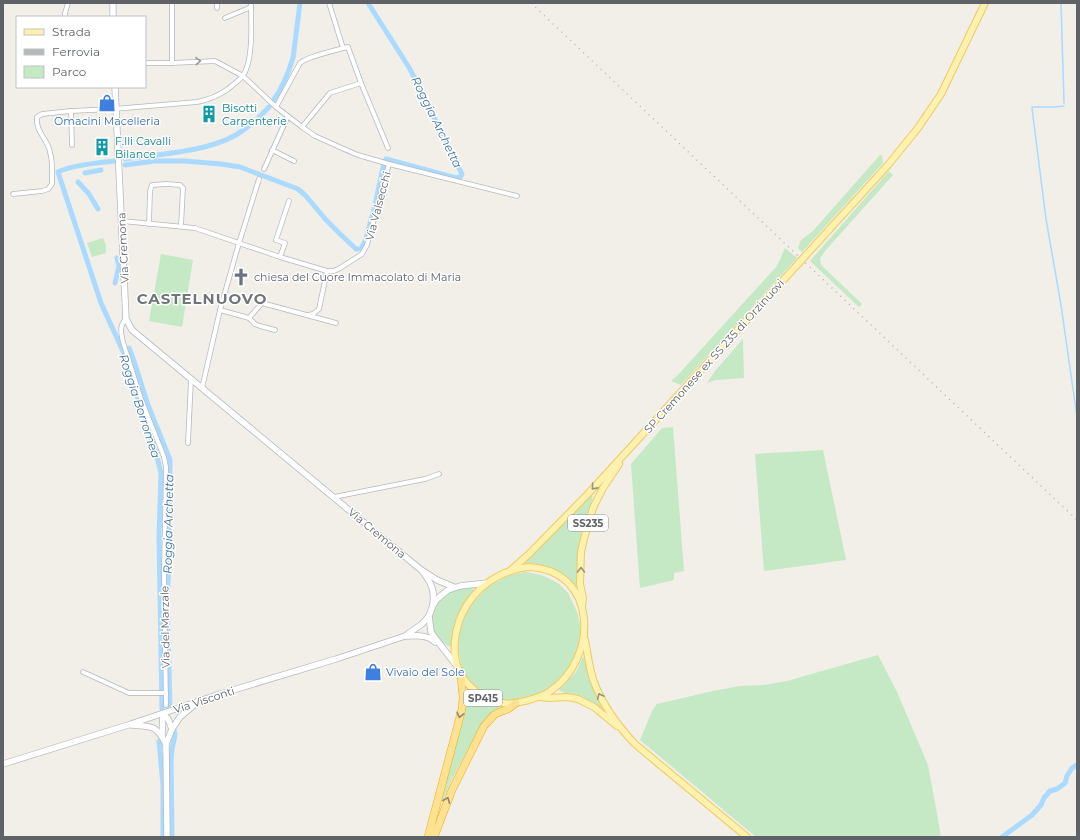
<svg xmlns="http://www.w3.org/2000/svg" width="1080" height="840" font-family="Montserrat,sans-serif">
<rect width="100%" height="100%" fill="#f1efe8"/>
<g fill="#c5e8c5">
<polygon points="880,155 882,156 883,163 802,252 798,248 801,240 813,231"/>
<polygon points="889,171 893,175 825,251 820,258 821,265 862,304 859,307 810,261"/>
<polygon points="103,238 106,245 106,253 92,257 87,243"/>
<polygon points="785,248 797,258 681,385 671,381 677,376 777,266"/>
<polygon points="161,254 193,260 182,327 149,321"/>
<polygon points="743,339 744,378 716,380 707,383 715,371"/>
<polygon points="673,427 684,571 674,573 674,580 640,588 631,464 662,428"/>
<polygon points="823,450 846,560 764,571 755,454"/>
<path d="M592,494C594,500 587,513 585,520C578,542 577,563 578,585L575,586C565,574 551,565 536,564C533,563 529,564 526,563L525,561Z"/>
<polygon points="526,572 541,575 546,577 559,584 568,593 577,612 580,623 580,636 575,658 570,669 563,676 540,695 529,699 503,702 483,695 463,675 458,648 460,629 464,616 473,603 487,588 507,576 519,573"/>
<path d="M468,587H474C473,595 463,604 459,612C454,622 453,634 451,646H448C444,643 439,640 436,636C424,620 438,595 455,590C459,589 463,588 468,587Z"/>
<polygon points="878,655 897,692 928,765 936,808 941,837 756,837 640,740 653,709 657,704 713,691 740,686 764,685 787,681"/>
<path d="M583,657H584L585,658C588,675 593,692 602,707V709H601C593,702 584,697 575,694C569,693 564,694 559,690L576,672Z"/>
<path d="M468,691C478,700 488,704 501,708C492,712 486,716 481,724L449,785L443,801H441L466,697V692Z"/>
</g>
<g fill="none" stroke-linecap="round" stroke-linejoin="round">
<g stroke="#aadaff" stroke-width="1.5">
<polyline points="1061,3 1064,103"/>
<polyline points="1064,106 1055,107 1033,107 1032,108 1046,219 1061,305 1077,417"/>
</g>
<g stroke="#aadaff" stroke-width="5">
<polyline points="273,101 280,90 287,75 293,58 300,3"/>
<path d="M125,159C159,154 206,152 236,135C249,127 259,118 269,107"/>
<path d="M115,161C102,162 68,166 58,172L101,303L126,358L140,406L156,453L161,473L159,537L162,709"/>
<polyline points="125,165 154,161 185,161 221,164 240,167 298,189 305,195 327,221 338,232 356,249 361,249 366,239 375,205 384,163 386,159 456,178 460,177 462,174 410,69 368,3"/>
<polyline points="85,173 101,170"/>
<polyline points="78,182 89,194 98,209"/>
<polyline points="115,283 119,266 117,258"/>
<polyline points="129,348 133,358 148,405 170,460 169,566 167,598 170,706"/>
<polyline points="159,741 163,785 163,837"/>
<polyline points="172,837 171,760 172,749 175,735 174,730"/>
<polyline points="1002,837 1032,815 1041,805 1044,798 1050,791 1057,789 1065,783 1067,776 1072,768 1077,765"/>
</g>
<g stroke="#b5b8bc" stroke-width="5.5">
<g id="street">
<polyline points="172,3 172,63"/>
<polyline points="329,3 343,48"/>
<polyline points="217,8 217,3"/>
<polyline points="65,17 65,13 68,3"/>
<polyline points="225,18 251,7"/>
<polyline points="145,63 172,63 215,61 243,76 276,107 302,127 315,136 344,149 358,155 389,164 517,196"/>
<path d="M276,107L300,63C308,56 337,50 348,47L361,83L388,148"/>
<polyline points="71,111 72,145"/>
<polyline points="302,127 330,93 361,83"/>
<polyline points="272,150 294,161"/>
<polyline points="264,169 288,116"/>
<path d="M13,194L42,191L48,189L52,184C52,174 53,162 50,152C48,139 35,132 37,117L42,114L71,111L113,109L197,102C208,100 218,96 228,89C233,85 238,81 242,77C254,62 251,21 251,3"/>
<polyline points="122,221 195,228 280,257 327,271 334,271 340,268 362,254 367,245 389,164"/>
<polyline points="149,224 150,191 152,185 166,184 180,185 183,188 181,226"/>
<polyline points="280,257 285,243 276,240 289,201"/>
<polyline points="220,310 249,318 255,324 260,326 275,330"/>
<polyline points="308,315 313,314 319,309 327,271"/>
<polyline points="249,318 262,303 336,323"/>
<path d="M126,319C119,326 121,333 123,342L141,399L164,457L166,467L164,570L166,705"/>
<polyline points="202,388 220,310 239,243 259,179"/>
<polyline points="188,443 191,379"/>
<polyline points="334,497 425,479 439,474"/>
<polyline points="83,672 129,693 166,693"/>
</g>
</g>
<g stroke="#b6babf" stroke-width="7">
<g id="secondary">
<polyline points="113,3 113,17"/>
<polyline points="115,87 126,319 132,330 420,569 437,580 454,587"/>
<path d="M423,572C431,583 435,590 433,604"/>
<polyline points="429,616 431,632 435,638 457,666"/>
<path d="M405,636C416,636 427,634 435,642"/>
<polyline points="163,714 168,719 172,729"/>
<path d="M131,725C152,726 156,725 166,744"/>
<polyline points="162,736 163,714"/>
<polyline points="3,764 128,725 220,694 336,659 405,636 422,624 429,616 433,605 437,599 448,590 460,586 487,583"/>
<polyline points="167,837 166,744 172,729 180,717 194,705"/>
</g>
</g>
<g stroke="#f2c960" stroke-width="8">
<g id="primary">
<polyline points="807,254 888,165 918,128 941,94 985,3"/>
<path d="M528,567C598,569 600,659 549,692C543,696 536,698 529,700C520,702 511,705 502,703C490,702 479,696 471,687C458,675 453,658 455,640C456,631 458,623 462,614C474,588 500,570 528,567Z"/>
<polyline points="511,570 529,554 587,495 798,264"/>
<polyline points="582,605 583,598 580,584 581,552 584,539 593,508 603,488 619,464"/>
<path d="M585,640C588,654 589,669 594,682C603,706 618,726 635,744L747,837"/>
<polyline points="540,697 549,698 567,697 578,699 594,707 617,726"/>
</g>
</g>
<g stroke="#f9ab00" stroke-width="8">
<g id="highway">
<polyline points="428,837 462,709 463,697 461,676"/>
<polyline points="434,837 452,790 484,726 495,714 508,709 516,703"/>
</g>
</g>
<use href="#street" stroke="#fff" stroke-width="4"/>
<use href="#secondary" stroke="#fff" stroke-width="5.5"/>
<use href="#primary" stroke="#fff2af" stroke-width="6"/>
<use href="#highway" stroke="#fde293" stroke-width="7"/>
<polyline stroke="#b6b7b8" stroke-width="1.5" stroke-dasharray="1 5" stroke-linecap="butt" points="531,3 1077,520"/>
<g stroke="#f2c960" stroke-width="8" stroke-linecap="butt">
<polyline id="primary-bridge" points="798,264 807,254"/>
</g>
<use href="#primary-bridge" stroke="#fff2af" stroke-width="6"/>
</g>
<defs><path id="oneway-chevron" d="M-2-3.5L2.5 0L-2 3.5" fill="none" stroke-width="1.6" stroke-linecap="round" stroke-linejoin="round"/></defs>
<use stroke="#979a9d" href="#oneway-chevron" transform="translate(198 61) rotate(-4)"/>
<g stroke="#979581">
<use href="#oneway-chevron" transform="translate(594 487) rotate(132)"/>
<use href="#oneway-chevron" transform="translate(581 570) rotate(-90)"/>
<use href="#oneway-chevron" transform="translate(600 696) rotate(-115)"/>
</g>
<g stroke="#8e8975">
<use href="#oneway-chevron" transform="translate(460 715) rotate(104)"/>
<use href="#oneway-chevron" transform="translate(447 800) rotate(-68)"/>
</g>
<defs>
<g id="shop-bare" transform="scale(1.38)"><path d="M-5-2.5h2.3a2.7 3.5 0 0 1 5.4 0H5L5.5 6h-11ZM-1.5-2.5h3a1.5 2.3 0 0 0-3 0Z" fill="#3f7fe0" stroke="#fff" stroke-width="2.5" paint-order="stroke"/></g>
<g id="building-bare" transform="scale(1.38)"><path d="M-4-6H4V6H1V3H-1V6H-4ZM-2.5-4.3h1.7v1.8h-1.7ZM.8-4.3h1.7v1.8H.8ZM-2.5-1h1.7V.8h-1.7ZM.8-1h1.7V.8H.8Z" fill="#0f9aa8" stroke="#fff" stroke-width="2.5" paint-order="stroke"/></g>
<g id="church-bare" transform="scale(1.38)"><path d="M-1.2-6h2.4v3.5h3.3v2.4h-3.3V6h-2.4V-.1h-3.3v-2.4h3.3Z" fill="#6b7280" stroke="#fff" stroke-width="2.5" paint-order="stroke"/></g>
</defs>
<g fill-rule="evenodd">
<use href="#shop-bare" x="107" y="103"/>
<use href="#building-bare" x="209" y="114"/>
<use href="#building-bare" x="102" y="147"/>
<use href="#church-bare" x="241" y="277"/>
<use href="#shop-bare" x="373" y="672"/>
</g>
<g text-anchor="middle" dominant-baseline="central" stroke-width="3" stroke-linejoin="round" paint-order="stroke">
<g fill="#fff" stroke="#8f9295" stroke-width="1">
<rect x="568" y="515" width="40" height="16" rx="3"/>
<rect x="464" y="690" width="38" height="16" rx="3"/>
</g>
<g font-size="10" font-weight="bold" fill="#5f6368">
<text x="588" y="523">SS235</text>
<text x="483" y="698">SP415</text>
</g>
<g font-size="11" fill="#0d838f" stroke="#fff" text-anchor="start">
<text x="222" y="108">Bisotti<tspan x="222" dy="13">Carpenterie</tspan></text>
<text x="115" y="141">F.lli Cavalli<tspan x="115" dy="13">Bilance</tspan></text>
</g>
<g font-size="11" fill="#366cbe" stroke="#fff">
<text x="107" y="121">Omacini Macelleria</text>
<text x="386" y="672" text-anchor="start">Vivaio del Sole</text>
</g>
<g font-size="11" fill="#5f6368" stroke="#fff">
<text transform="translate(378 206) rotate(-75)">Via Valsecchi</text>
<text transform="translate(123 248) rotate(-93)">Via Cremona</text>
<text transform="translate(714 356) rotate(-48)">SP Cremonese ex SS 235 di Orzinuovi</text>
<text transform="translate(377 533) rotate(40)">Via Cremona</text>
<text transform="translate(165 627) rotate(-91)">Via del Marzale</text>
<text transform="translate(204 700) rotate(-18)">Via Visconti</text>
</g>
<g font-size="11" fill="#5b616d" stroke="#fff" text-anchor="start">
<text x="254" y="277">chiesa del Cuore Immacolato di Maria</text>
</g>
<g font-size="12" font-style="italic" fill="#4174aa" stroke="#fff">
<text transform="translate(437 122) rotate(64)">Roggia Archetta</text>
<text transform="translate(140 406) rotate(72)">Roggia Borromea</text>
<text transform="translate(168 524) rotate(-89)">Roggia Archetta</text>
</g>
<g font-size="15" font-weight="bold" letter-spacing="1" fill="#70757a" stroke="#fff">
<text x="202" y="298">CASTELNUOVO</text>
</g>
</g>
<rect width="1080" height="840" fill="none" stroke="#5f6368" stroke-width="8"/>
<rect x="16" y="16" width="130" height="72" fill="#ffffff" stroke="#bfc1c3"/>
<rect x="24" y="29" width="20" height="6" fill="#fff2af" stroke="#bfc1c3"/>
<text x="52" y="36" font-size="12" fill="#5f6368">Strada</text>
<rect x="24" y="49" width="20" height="6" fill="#b6b7b8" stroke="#bfc1c3"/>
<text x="52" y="56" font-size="12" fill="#5f6368">Ferrovia</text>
<rect x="24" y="66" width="20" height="12" fill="#c5e8c5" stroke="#bfc1c3"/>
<text x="52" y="76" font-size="12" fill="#5f6368">Parco</text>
</svg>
